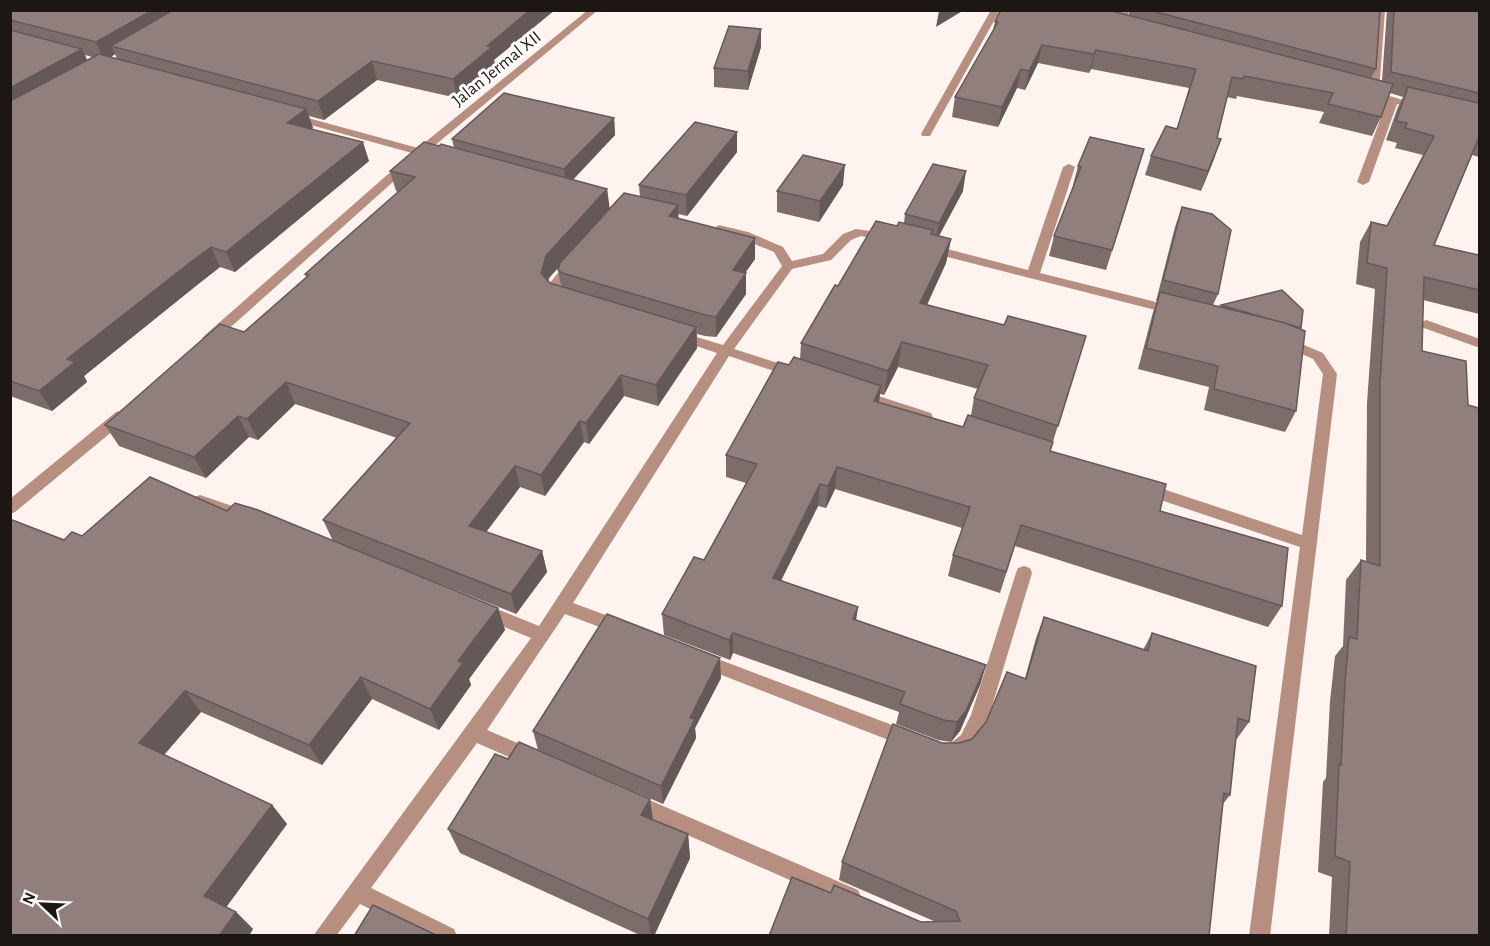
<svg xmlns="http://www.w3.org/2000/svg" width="1490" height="946" font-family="'Alegreya Sans',sans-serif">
<rect width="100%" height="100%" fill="#fef3ef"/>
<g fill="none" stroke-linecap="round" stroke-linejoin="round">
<g fill="#b78f81" fill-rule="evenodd">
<polygon points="588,10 598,10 428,151 436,153 436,157 422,156 214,342 204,342 202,339 204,336 412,153 289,119 289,115 297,115 418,148"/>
<polygon points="991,10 1000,10 931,134 930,136 922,136 921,134"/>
<polygon points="1121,10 1130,10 1120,30 1114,30 1112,28"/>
<polygon points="1375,10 1385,10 1379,93 1424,106 1419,109 1397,104 1369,182 1363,185 1357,182 1387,101 1364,94 1369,91"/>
<polygon points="1069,164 1075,167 1040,273 1180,308 1181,311 1180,314 1175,315 924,251 922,248 928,244 1028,270 1063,167"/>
<polygon points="719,225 748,232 783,247 792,261 823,254 843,234 856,229 891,234 893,237 887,241 861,236 851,240 831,260 792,269 734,349 800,370 802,373 800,376 795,378 729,356 573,603 627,623 629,628 627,633 621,635 565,614 487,730 539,752 541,758 539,764 532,767 477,743 371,888 454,929 457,936 424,936 360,904 336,936 313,936 531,638 476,615 474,610 476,605 482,603 539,626 717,353 672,338 670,335 672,332 677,331 723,345 782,266 774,252 740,238 715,232 713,229"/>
<path d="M572,259L578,263L558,288V292L566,299L560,303C552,301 546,296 546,288L568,260Z"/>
<polygon points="1426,320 1480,339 1480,348 1421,327 1419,324"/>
<polygon points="1285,337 1323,353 1337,374 1270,936 1249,936 1300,547 1140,493 1137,489 1140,485 1145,483 1302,535 1323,374 1313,359 1280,344 1278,341 1280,338"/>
<polygon points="860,390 931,413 933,417 926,422 855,398 853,395"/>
<polygon points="121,411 128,416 126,420 15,512 10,514 10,499 116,412"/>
<polygon points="200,495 250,512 253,516 250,520 245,522 195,505 192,501 195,497"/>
<polygon points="1024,566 1030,568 1032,573 989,716 975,747 955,760 948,757 946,751 948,745 961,735 971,715 1016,573 1018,568"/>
<polygon points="702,653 916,734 918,740 916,746 909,748 696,665 693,660 696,655"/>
<polygon points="633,793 858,890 861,897 858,904 851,907 626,808 623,802 626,796"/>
</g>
</g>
<g fill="#7c6d6b" fill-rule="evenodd">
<path d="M10,10L494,60L495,65L457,98L377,80L324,120L309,116L313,128L312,129L369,161L235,272L220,267L197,285L84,376L87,382L52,411L10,396ZM115,54L117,59L111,57ZM85,55L92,57L87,60Z"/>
<polygon points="1001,10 1118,10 1117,13 1128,16 1130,10 1380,10 1376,69 1371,79 1382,81 1387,10 1479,10 1479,157 1472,155 1434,245 1479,255 1479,314 1423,300 1422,351 1479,936 1329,936 1332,877 1318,872 1323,782 1326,778 1330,701 1335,656 1343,646 1346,580 1361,560 1366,562 1367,403 1375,289 1356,284 1360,242 1371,222 1387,225 1423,155 1395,148 1397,143 1386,140 1398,107 1403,97 1390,93 1381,117 1372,136 1319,123 1324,112 1237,96 1236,99 1227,97 1217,138 1214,159 1201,191 1145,175 1151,156 1177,129 1189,88 1091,69 1089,73 1038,63 1025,90 1017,88 998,127 952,117 955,97 993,30 995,21"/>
<polygon points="761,47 748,90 714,87 714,68"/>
<path d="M614,118L615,135L573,180L607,189L609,209L640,197L639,185L737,152L687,216L678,214V219L755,259L745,273L746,294L716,337L705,336L697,334V348L658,406L624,396L589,444L584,442L545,496L520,487L486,532L542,551L547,572L516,614L355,550L498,608L505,630L469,679L471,685L439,730L372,699L322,765L201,712L164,755L272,805L287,824L226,907L236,912L253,929L10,936L64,540L82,536L227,511L333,541L323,520L397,438L295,404L258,440L249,437L206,478L119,446L105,425L244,332L306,277L305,274L398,192L396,191L390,171L439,146L454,148L452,139ZM559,267L558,270L561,286L550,283L548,281L549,278Z"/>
<polygon points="1144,149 1106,270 1049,256 1054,236 1074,185 1073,185 1078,166"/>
<polygon points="843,185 819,222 777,212 777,191"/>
<path d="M963,191L939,236L951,239L946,263L927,305L1004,325L1086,336L1050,451L1160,511L1282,606L1268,627L1015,546L1000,593L948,576L953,555L962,528L835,489L826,508L818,506L781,580L856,620L986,665L980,685L960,731L951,742L938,740L896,724L899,712L733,653L730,660L664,635L662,614L704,560L746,483L726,477V455L789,365L800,360L801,343L838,286L904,223L905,214ZM898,367L978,389L974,398L971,415L963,427L879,402L880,394L884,395Z"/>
<polygon points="1182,207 1218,294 1213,305 1220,307 1221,305 1301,328 1300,330 1296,411 1285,432 1204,410 1209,387 1138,369 1153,312 1157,301 1156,301 1175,227"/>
<polygon points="1044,617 1143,650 1152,633 1249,722 1236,740 1230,795 1223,804 1209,936 769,936 831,893 921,922 936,922 839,880 842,862 942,743 959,743 972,739 1025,678 1036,638"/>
<polygon points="721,678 695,728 696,738 663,804 538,750 533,731"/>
<polygon points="508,759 650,799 653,820 688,834 690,858 654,936 642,936 460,853 448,829"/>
</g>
<g fill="#655957">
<polygon points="153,10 192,10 111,46 115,54 105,61 96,42"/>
<polygon points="530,10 555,10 494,60 495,65 457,98 453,79 487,46"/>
<polygon points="940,10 964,10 936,27 939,11"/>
<polygon points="761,29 761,47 748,90 748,71"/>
<polygon points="1042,45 1038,63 1025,90 1029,71"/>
<polygon points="82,49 91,68 10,113 10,88"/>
<polygon points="1096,50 1091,69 1089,73 1094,54"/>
<polygon points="372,61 377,80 324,120 318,101"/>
<polygon points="1021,69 1017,88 998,127 1002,107"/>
<polygon points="306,109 313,128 294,142 287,123"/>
<polygon points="614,118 615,135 566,186 564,169"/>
<polygon points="737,132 737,152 687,216 686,195"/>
<polygon points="1221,139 1214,159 1201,191 1208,171"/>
<polygon points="363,142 369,161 235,272 226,252"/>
<polygon points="845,165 843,185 819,222 820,201"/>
<polygon points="966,171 963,191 935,243 939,223"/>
<polygon points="607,189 610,210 549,278 544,294 541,273 546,256"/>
<polygon points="678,205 679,226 669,216"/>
<polygon points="755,238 755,259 733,290 733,270"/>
<polygon points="951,239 946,263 916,328 920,303"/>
<polygon points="211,247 220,267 197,285 84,376 87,382 52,411 39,391 67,359 187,265"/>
<polygon points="746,273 746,294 716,337 716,317"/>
<polygon points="696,327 697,348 658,406 656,385"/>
<polygon points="902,342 898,367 884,395 888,371"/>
<polygon points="621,375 624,396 589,444 586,423"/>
<polygon points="286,382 295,404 258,440 247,419"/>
<polygon points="881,386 878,408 874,401"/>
<polygon points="238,416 249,437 206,478 194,457"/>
<polygon points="580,421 584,442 545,496 541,475"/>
<polygon points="515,466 520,487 475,547 469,526"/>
<polygon points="837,467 835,489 826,508 828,486"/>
<polygon points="820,484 818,506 772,599 773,578"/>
<polygon points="542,551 547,572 516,614 511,594"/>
<polygon points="858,607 855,628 853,619"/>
<polygon points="498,608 505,630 469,679 471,685 439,730 430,709 458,661"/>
<polygon points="733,633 733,653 730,660 729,640"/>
<polygon points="720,658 721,678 695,728 696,738 663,804 661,786 690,718"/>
<polygon points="986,665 980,685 960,731 951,742 957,722"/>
<polygon points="361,677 372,699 322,765 309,745"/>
<polygon points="185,691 201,712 157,763 139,743"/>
<polygon points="650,799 653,823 641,815"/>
<polygon points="272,805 287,824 222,913 204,896"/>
<polygon points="688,834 690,858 654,936 651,936 648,919"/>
<polygon points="236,912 253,929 249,936 219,936"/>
</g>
<g fill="#907f7c" stroke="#655957" stroke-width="1.5">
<polygon points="10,10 153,10 96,42 10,20"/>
<polygon points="173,10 530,10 487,46 492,47 453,79 372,61 318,101 111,46"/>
<polygon points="1001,10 1108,10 1393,84 1381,117 1328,104 1333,93 1244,76 1243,79 1232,77 1217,138 1221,139 1208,171 1151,156 1166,126 1177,129 1196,69 1096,50 1094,54 1042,45 1029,71 1021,69 1002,107 955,97 998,22 995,21"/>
<polygon points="1148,10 1380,10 1376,69"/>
<polygon points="1394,10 1479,10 1479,93 1391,72"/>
<polygon points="729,26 761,29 748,71 714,68"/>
<polygon points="10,30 82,49 10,88"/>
<polygon points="99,54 306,109 287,123 363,142 226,252 211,247 187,265 67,359 75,362 39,391 10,381 10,101"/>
<polygon points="1408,87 1479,103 1479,137 1434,245 1479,255 1479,290 1424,277 1422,351 1466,361 1468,405 1479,408 1479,936 1346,936 1350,862 1335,856 1339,764 1341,765 1345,682 1349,637 1357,639 1361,560 1380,566 1380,383 1387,268 1367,263 1371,222 1387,226 1434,136 1405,128 1407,123 1396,121"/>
<polygon points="504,93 614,118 564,169 452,139"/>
<polygon points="695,122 737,132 686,195 639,185"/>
<polygon points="1090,137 1144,149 1112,250 1054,236 1081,167 1078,166"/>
<polygon points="424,142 439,146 441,144 607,189 546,256 541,273 550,283 696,327 656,385 621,375 586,423 580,421 541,475 515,466 469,526 542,551 511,594 323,520 410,423 286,382 247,419 238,416 194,457 105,425 220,324 244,332 309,275 305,274 415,177 390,171"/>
<polygon points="803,155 845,165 820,201 777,191"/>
<polygon points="933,164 966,171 939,223 905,214"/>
<polygon points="624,193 678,205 669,216 755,238 733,270 746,273 716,317 705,315 562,273 558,270 560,263"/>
<polygon points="1182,207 1212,214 1231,230 1218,294 1163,280"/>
<polygon points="876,221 897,226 899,222 933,230 931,234 951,239 920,303 1004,325 1008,316 1086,336 1058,426 974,398 988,365 902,342 888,371 801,343 835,285 838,286"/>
<polygon points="1282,290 1303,310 1301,328 1221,305"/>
<polygon points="1160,292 1285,323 1305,331 1296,411 1214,389 1218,366 1146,348"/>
<polygon points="794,357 881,386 874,401 963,427 968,415 1053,442 1050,451 1166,484 1160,511 1288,548 1282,606 1021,525 1006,572 953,555 970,507 837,467 828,486 820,484 773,578 858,607 853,619 986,665 966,711 957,722 943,720 900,704 905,692 733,633 729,640 662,614 694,557 704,560 757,464 726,455 778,362 789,365"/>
<polygon points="150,477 227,511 235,503 258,510 498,608 458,661 463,663 430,709 361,677 309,745 185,691 139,743 272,805 204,896 236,912 219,936 10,936 10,519 64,540 72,532 82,536"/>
<polygon points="607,614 720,658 690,718 695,719 661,786 533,731"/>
<polygon points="1044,617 1148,651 1152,633 1256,666 1249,722 1238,718 1230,795 1224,793 1209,936 769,936 792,877 831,893 834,885 921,922 960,921 956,911 842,862 893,724 942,743 959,743 972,739 986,722 1007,672 1026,679"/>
<polygon points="519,742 650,799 641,815 688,834 648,919 448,829 495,754 508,759"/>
<polygon points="373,905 438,936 354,936"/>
</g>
<g text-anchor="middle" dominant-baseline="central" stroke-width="6" stroke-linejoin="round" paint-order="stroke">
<g font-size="18" fill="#1d1714" stroke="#fff">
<text transform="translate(497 69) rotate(-39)">Jalan Jermal XII</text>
</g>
</g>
<rect width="1490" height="946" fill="none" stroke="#1d1714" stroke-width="24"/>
<g transform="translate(42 904) rotate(293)" stroke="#ffffff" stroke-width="4.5" paint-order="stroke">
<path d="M0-4.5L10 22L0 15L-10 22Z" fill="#1d1714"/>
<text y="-9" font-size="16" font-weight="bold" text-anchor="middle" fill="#1d1714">N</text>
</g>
</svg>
